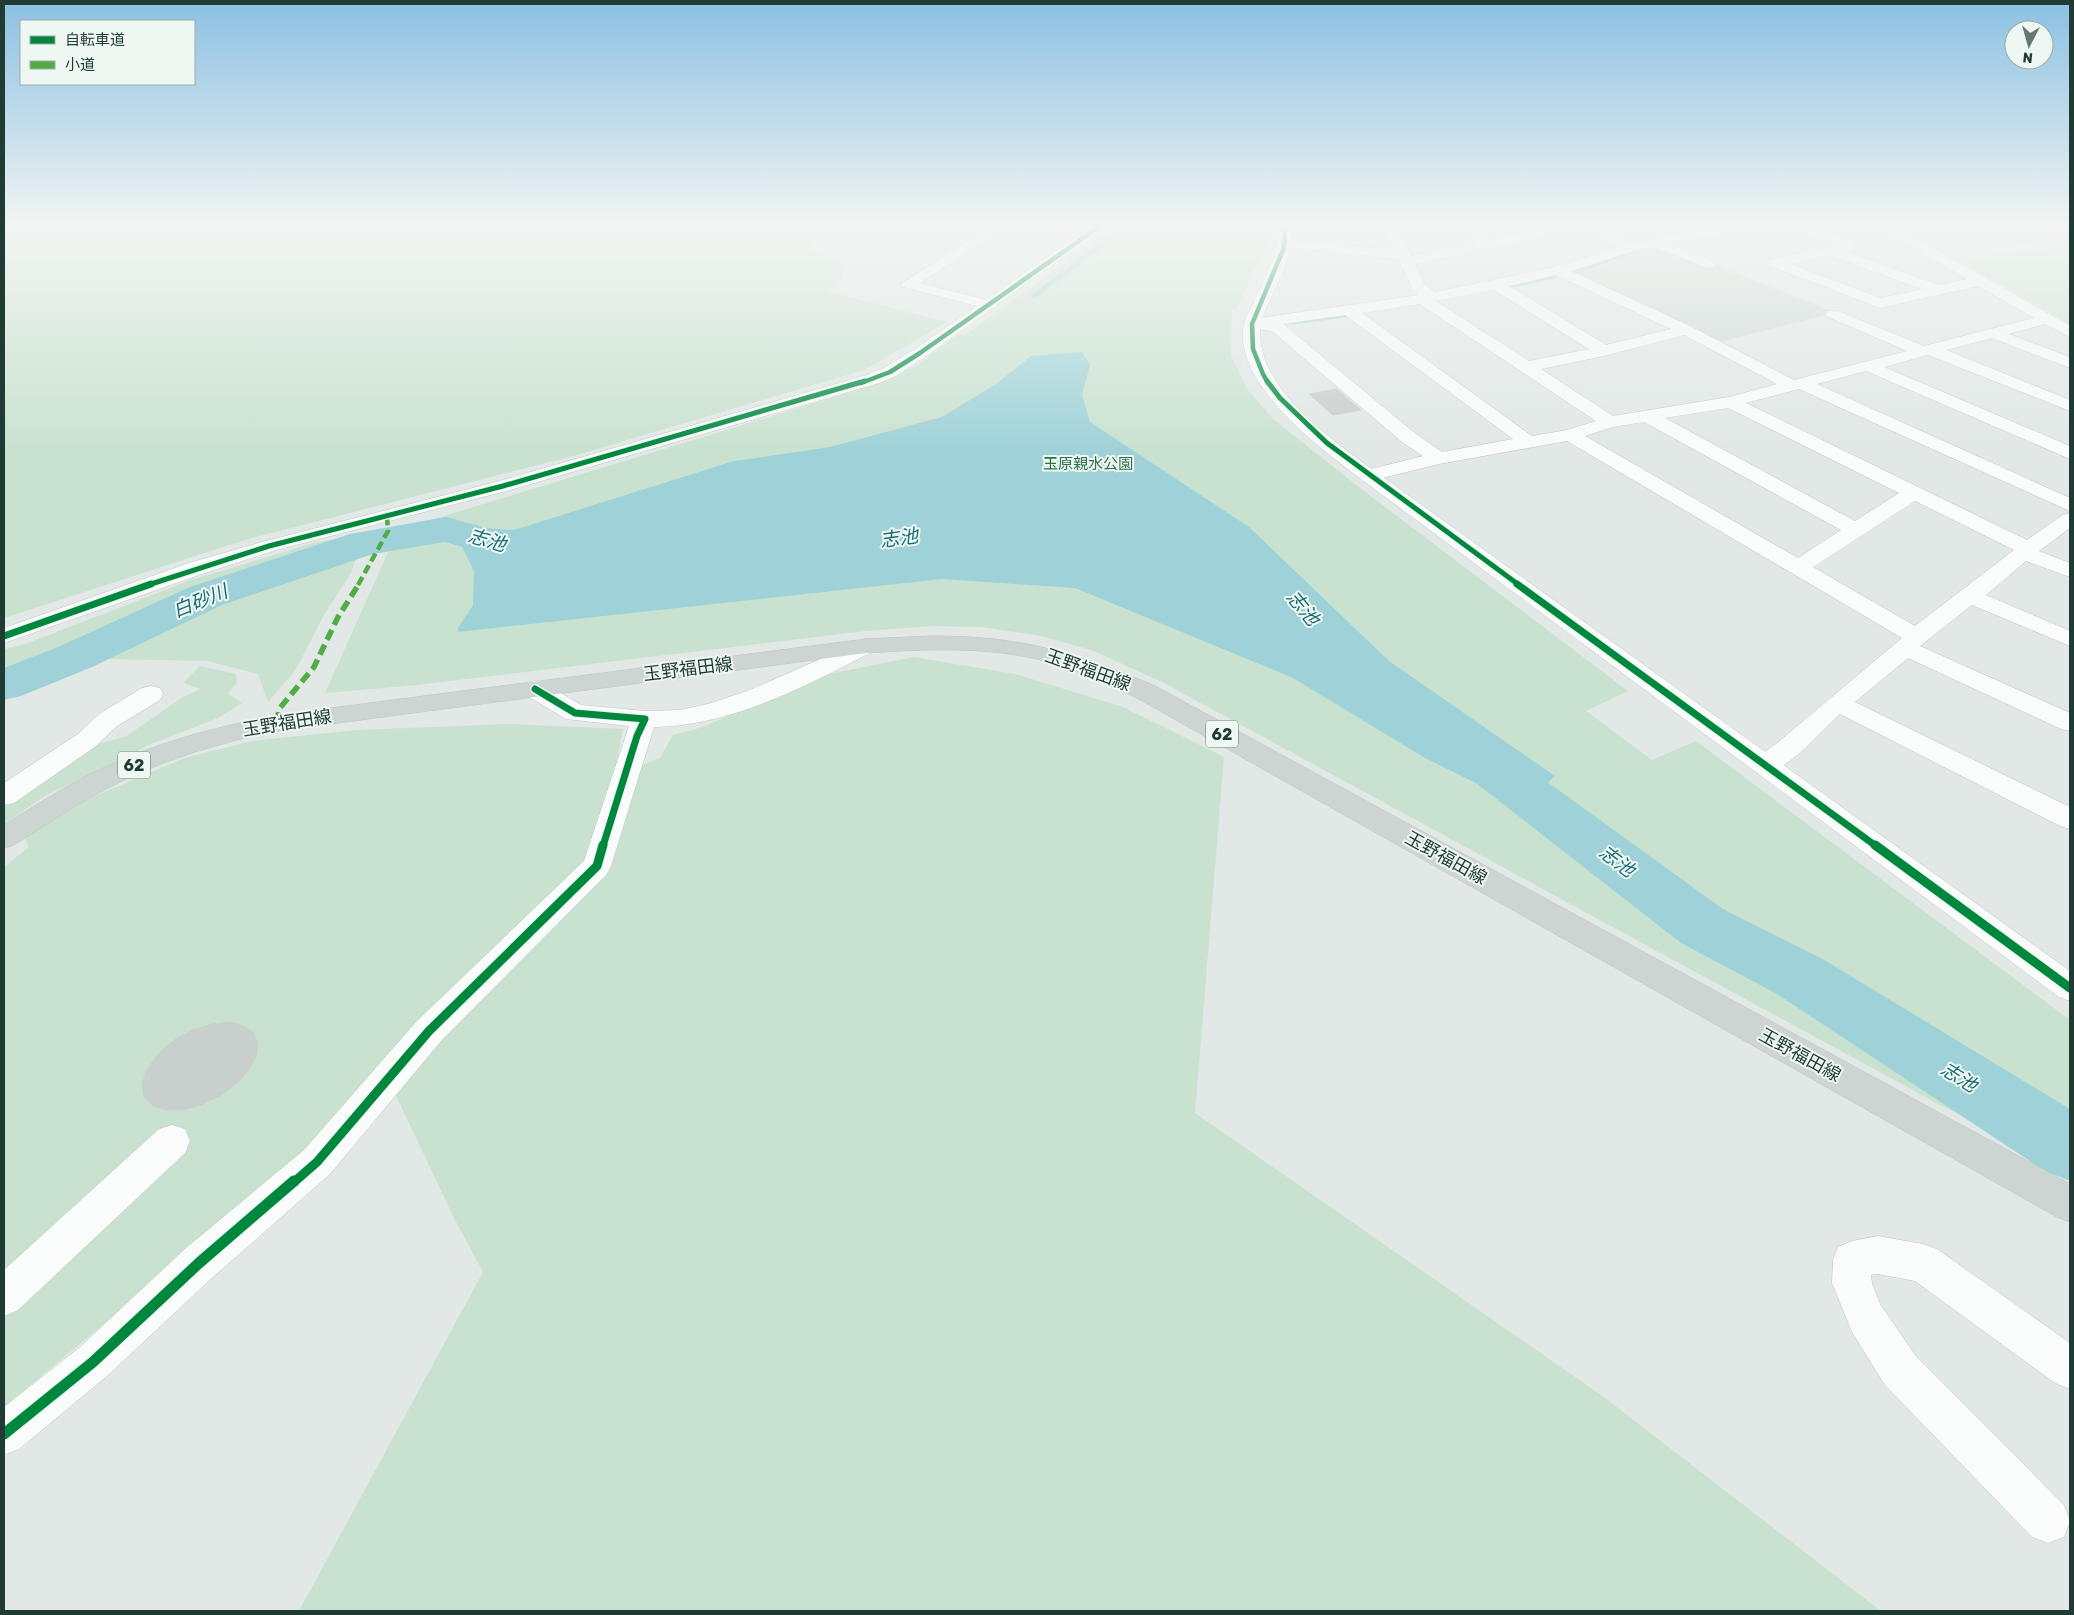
<svg xmlns="http://www.w3.org/2000/svg" width="2074" height="1615" font-family="Rubik,'Noto Sans JP',sans-serif">
<rect width="100%" height="100%" fill="#e1e8e5"/>
<g fill="#cfdad5">
<polygon points="1898,224 2070,224 2070,240 1956,250"/>
<polygon points="1664,244 1835,313 1716,343 1573,275 1603,266 1638,249"/>
</g>
<g fill="#c9e2d0">
<polygon points="4,224 840,224 812,239 813,250 844,264 842,278 826,291 947,322 864,370 577,455 248,539 4,618"/>
<polygon points="1118,224 1266,224 1266,242 1264,253 1256,265 1237,309 1232,309 1231,355 1247,389 1273,419 1360,488 1628,691 1586,711 1652,760 1696,741 2070,1020 2070,1170 1942,1106 1164,683 1094,651 1042,636 982,627 931,626 866,631 417,685 325,693 398,530 880,383 916,366 959,334 965,335"/>
<polygon points="2070,246 2070,324 1956,259"/>
<polygon points="365,535 351,573 324,615 296,669 268,702 258,674 207,661 108,659 32,664 4,673 4,650 28,643 191,580 317,542"/>
<polygon points="914,657 1015,674 1123,707 1224,757 1195,1113 1601,1395 1881,1611 299,1611 483,1272 455,1220 382,1066 301,1160 4,1407 4,867 29,847 24,837 76,804 185,758 252,741 357,730 509,724 623,729 614,776 660,758 673,735 703,727 824,675"/>
<polygon points="200,666 236,674 237,683 228,693 242,703 218,718 149,745 45,796 4,824 4,806 93,745 125,737 183,697 201,689 183,683"/>
</g>
<polygon fill="#9fd2d8" points="1082,352 1090,365 1082,395 1090,422 1249,527 1389,661 1555,776 1523,806 1425,758 1293,678 1075,588 942,579 458,632 458,628 473,605 474,571 457,537 445,535 441,526 514,530 734,461 830,447 942,417 996,384 1031,356"/>
<g fill="none" stroke-linecap="round" stroke-linejoin="round">
<g stroke="#9fd2d8" stroke-width="5">
<polyline points="1500,288 1584,269 1634,250"/>
<polyline points="1034,296 1129,224"/>
<polyline points="1293,322 1357,313"/>
</g>
<g fill="#9fd2d8" fill-rule="evenodd">
<polygon points="446,517 529,539 535,548 529,557 514,561 445,542 373,554 222,605 92,667 21,696 4,700 4,668 58,647 190,587 350,534"/>
<polygon points="1472,735 1491,741 1723,909 1821,958 2070,1109 2070,1181 2045,1171 1777,994 1681,943 1453,765 1446,753 1453,741"/>
</g>
</g>
<g fill="#c9cfcc" stroke="#cad1ce">
<polygon points="1337,389 1361,410 1333,415 1309,394"/>
<polygon points="230,1022 244,1026 254,1033 258,1044 256,1057 248,1071 236,1084 220,1096 201,1105 182,1110 166,1110 153,1106 144,1096 142,1083 147,1069 158,1054 174,1040 192,1030 212,1024"/>
</g>
<g fill="none" stroke-linecap="round" stroke-linejoin="round">
<g stroke="#bec5c2" stroke-width="1">
<g id="street">
<polygon points="994,224 1010,224 920,283 995,302 998,305 995,308 985,308 903,287 901,284"/>
<path d="M1382,224H1395L1411,256L1476,243L1467,224H1480L1488,240L1531,231L1526,224H1540L1548,233L1541,237L1415,264L1425,285L1435,292L1554,267L1618,247L1593,224H1608L1630,243L1736,224H1767L1761,228L1670,244L1713,261L1715,264L1713,267L1708,268L1654,247L1634,251L1571,271L1692,327L1794,380L1907,351L1828,317L1825,314L1828,311H1838L1924,346L2034,318L1978,286L1880,308L1875,306L1770,266L1768,263L1770,260L1834,245L1787,227L1786,224H1805L1854,243L1856,246L1854,249L1844,251L1939,285L1967,279L1874,224H1891L2070,326V337L2045,324L2009,334L2070,357V368L1992,338L1946,350L2070,400V411L1928,355L1884,367L2070,446V459L1866,371L1817,384L2070,498V511L1799,389L1746,403L2027,540L2063,515L2070,513V528L2039,551L2070,563V577L2026,561L1986,595L2070,631V646L1972,605L1920,646L2070,713V731L2061,729L1908,658L1855,702L2070,807V829L2060,826L1840,714C1821,732 1798,759 1775,770C1768,774 1762,772 1756,770L1752,764L1756,758L1776,744L1902,638L1567,441L1439,464L1370,481L1363,479L1360,475L1363,471L1423,456L1402,442L1272,331L1246,327L1244,324L1246,321L1252,319L1419,295L1412,288L1398,259L1285,247L1278,243L1285,239L1394,250ZM1828,255L1922,289L1881,298L1790,264ZM1556,275L1671,329L1606,345L1509,286ZM1494,290L1589,349L1529,361L1436,301ZM1420,304L1596,421L1567,430L1532,436L1362,313ZM1345,315L1513,439L1442,452L1416,434L1283,324ZM1684,335L1777,384L1729,397L1613,416L1541,369L1604,356ZM1728,408L1899,493L1855,521L1665,418ZM1644,422L1841,530L1798,558L1585,436L1613,427ZM1915,501L2014,550L1915,626L1813,567Z"/>
<path d="M866,639L874,641L878,646L874,651C807,685 732,726 654,727L611,866L607,874L441,1041L330,1174L213,1277L107,1376L19,1449L4,1455V1407L79,1348L185,1249L304,1150L417,1021L584,861L629,726L566,719L526,695L523,689L526,683L535,681L544,683L581,705L645,711L680,710L708,704L750,690Z"/>
<polygon points="151,686 160,688 163,694 160,700 117,726 96,746 14,803 4,805 4,783 78,734 99,714 142,688"/>
<polygon points="172,1125 185,1129 190,1141 185,1153 18,1310 4,1316 4,1270 159,1129"/>
<polygon points="1878,1236 1923,1244 1937,1249 2070,1343 2070,1389 2055,1383 1915,1281 1878,1274 1871,1275 1872,1283 1880,1304 1915,1355 2064,1505 2070,1521 2064,1537 2048,1543 2032,1537 1885,1385 1852,1332 1832,1283 1833,1260 1838,1247 1852,1241"/>
</g>
</g>
<g stroke="#bdc6c2" stroke-width="1">
<g id="secondary">
<polygon points="1094,224 1109,224 926,356 896,376 879,383 510,490 276,550 205,573 4,643 4,628 189,563 262,542 496,482 867,375 884,368 914,350"/>
<path d="M1276,224H1290C1296,257 1274,288 1262,317C1260,324 1260,329 1260,336C1263,401 1355,455 1402,491L2070,971V1001L2059,997L1388,499C1342,464 1230,391 1244,323C1246,316 1251,309 1254,302C1262,285 1270,268 1276,250L1278,238Z"/>
</g>
</g>
<g stroke="#bbc5c1" stroke-width="1">
<path id="primary" d="M932,636C1020,636 1075,652 1155,686L2070,1184V1222L2057,1217L1137,698C1107,684 1077,669 1045,661C987,646 925,649 866,653L277,731C223,742 171,757 122,781C84,799 49,823 14,845L4,848V825C36,805 68,784 103,768C158,742 217,727 277,715L866,639Z"/>
</g>
<use href="#street" fill="#fafcfb" fill-rule="evenodd"/>
<use href="#secondary" fill="#fafcfb" fill-rule="evenodd"/>
<use href="#primary" fill="#ccd5d2" fill-rule="evenodd"/>
<polyline stroke="#52ac45" stroke-width="4.5" stroke-dasharray="9 4.5" stroke-linecap="butt" points="358,585 388,531 387,516"/>
<polyline stroke="#52ac45" stroke-width="5.5" stroke-dasharray="11 5.5" stroke-linecap="butt" points="277,723 279,709 314,667 338,617 359,584"/>
<g stroke="#eff7f3" stroke-width="6">
<g id="cycleway-far4">
<polyline points="861,383 890,372 920,353 1103,224"/>
<polyline points="1268,383 1263,374 1253,349 1252,324 1283,250 1285,238 1283,224"/>
</g>
</g>
<g stroke="#eff7f3" stroke-width="8">
<g id="cycleway-far3">
<polyline points="1267,381 1280,398 1327,443 1519,585"/>
<polyline points="148,585 269,546 503,486 865,381"/>
</g>
</g>
<g stroke="#eff7f3" stroke-width="10">
<g id="cycleway-far2">
<polyline points="1517,584 1876,846"/>
<polyline points="4,636 151,584"/>
<polyline points="535,689 575,713 645,719 637,736 603,846"/>
</g>
</g>
<g stroke="#eff7f3" stroke-width="12">
<g id="cycleway-far1">
<polyline points="1875,845 2070,988"/>
<polyline points="293,1183 317,1162 429,1031 597,866 603,845"/>
</g>
</g>
<g stroke="#eff7f3" stroke-width="14">
<polyline id="cycleway" points="4,1434 93,1362 199,1263 294,1181"/>
</g>
<use href="#cycleway-far4" stroke="#00873e" stroke-width="4.5"/>
<use href="#cycleway-far3" stroke="#00873e" stroke-width="5"/>
<use href="#cycleway-far2" stroke="#00873e" stroke-width="7"/>
<use href="#cycleway-far1" stroke="#00873e" stroke-width="9"/>
<use href="#cycleway" stroke="#00873e" stroke-width="11"/>
</g>
<linearGradient id="sky" x2="0" y2="1"><stop stop-color="#8bc0e2"/><stop offset="0.5" stop-color="#f2f5f3"/><stop offset="1" stop-color="#f2f5f3" stop-opacity="0"/></linearGradient>
<rect width="2074" height="451" fill="url(#sky)"/>
<g text-anchor="middle" dominant-baseline="central" stroke-width="4" stroke-linejoin="round" paint-order="stroke">
<g font-size="15" fill="#277443" stroke="#eff7f3">
<text x="1088" y="464">玉原親水公園</text>
</g>
<g fill="#eff7f3" stroke="#5d736d" stroke-width="1">
<rect x="1206" y="720.5" width="32" height="27" rx="4"/>
<rect x="118" y="751.5" width="32" height="27" rx="4"/>
</g>
<g font-size="16" font-weight="bold" fill="#1f3b33">
<text x="1222" y="734">62</text>
<text x="134" y="765">62</text>
</g>
<g font-size="18" fill="#1f3b33" stroke="#eff7f3">
<text transform="translate(688 669) rotate(-7)">玉野福田線</text>
<text transform="translate(1088 670) rotate(20)">玉野福田線</text>
<text transform="translate(287 723) rotate(-9)">玉野福田線</text>
<text transform="translate(1446 858) rotate(29)">玉野福田線</text>
<text transform="translate(1800 1055) rotate(29)">玉野福田線</text>
</g>
<g font-size="19" font-style="italic" fill="#176c79" stroke="#eff7f3">
<text transform="translate(899 538) rotate(-8)">志池</text>
<text transform="translate(487 540) rotate(16)">志池</text>
<text transform="translate(200 601) rotate(-22)">白砂川</text>
<text transform="translate(1303 608) rotate(50)">志池</text>
<text transform="translate(1617 861) rotate(37)">志池</text>
<text transform="translate(1959 1077) rotate(32)">志池</text>
</g>
</g>
<rect width="2074" height="1615" fill="none" stroke="#1f3b33" stroke-width="10"/>
<rect x="20" y="20" width="175" height="65" fill="#eff7f3" stroke="#9caca6"/>
<rect x="30" y="36" width="25" height="8" fill="#00873e" stroke="#9caca6"/>
<text x="65" y="45" font-size="15" fill="#1f3b33">自転車道</text>
<rect x="30" y="61" width="25" height="8" fill="#52ac45" stroke="#9caca6"/>
<text x="65" y="70" font-size="15" fill="#1f3b33">小道</text>
<g transform="translate(2029 45) rotate(186)"><circle r="24" fill="#eff7f3" stroke="#9caca6"/>
<path d="M0-4L9 19L0 12L-9 19Z" fill="#637871"/>
<text y="-8" font-size="14" font-weight="bold" text-anchor="middle" fill="#1f3b33">N</text>
</g>
</svg>
